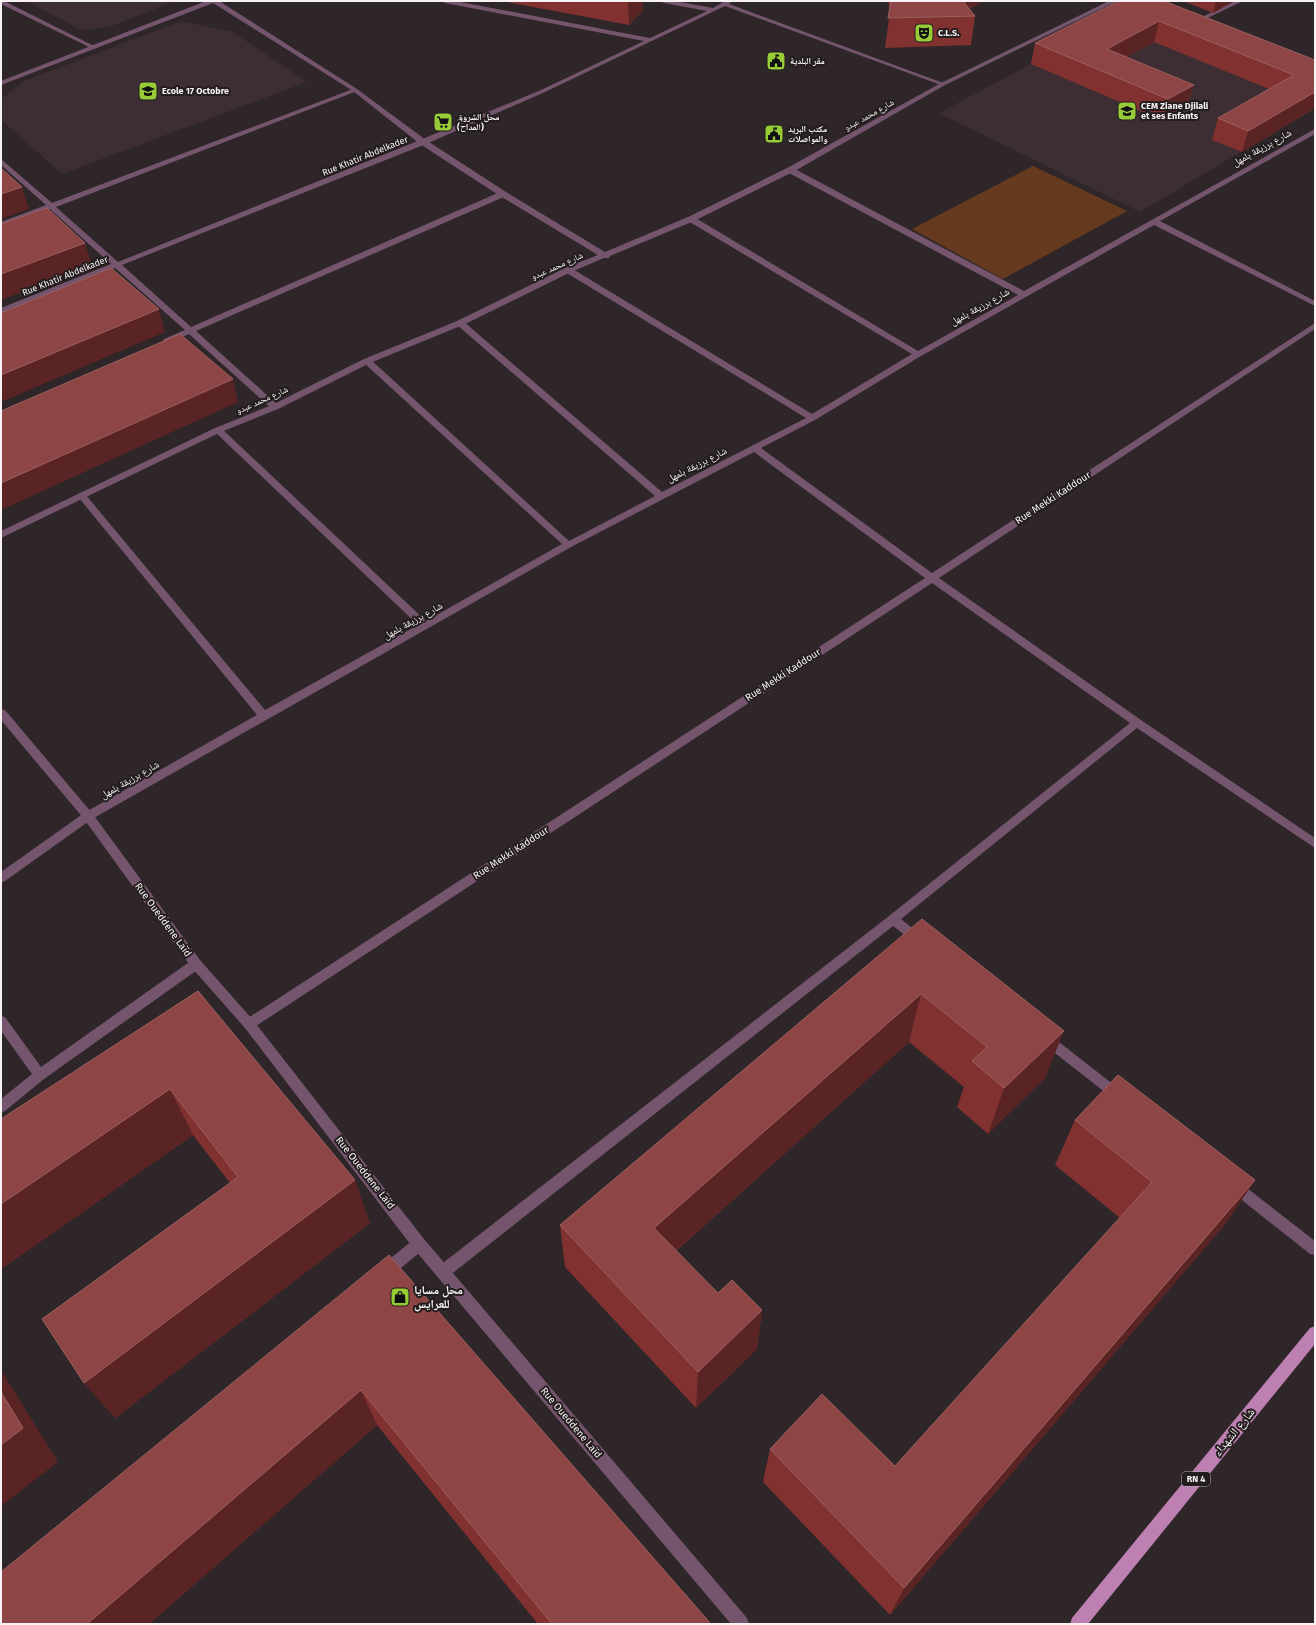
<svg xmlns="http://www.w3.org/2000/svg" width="1316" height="1625" font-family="'Fira Sans','Noto Naskh Arabic',sans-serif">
<rect width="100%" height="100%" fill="#2e2628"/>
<g fill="#3c2e32">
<polygon points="26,1 175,1 109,27 81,30"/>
<polygon points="1134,12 1315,84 1315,108 1140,212 939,113 1031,64"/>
<polygon points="181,21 233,32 307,82 62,174 1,120 1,99 24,81"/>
</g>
<polygon fill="#663a1f" points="1033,166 1127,211 1003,279 912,229"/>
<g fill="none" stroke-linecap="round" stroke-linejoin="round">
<g fill="#74556d" fill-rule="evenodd">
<polygon points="1,1 4,1 96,47 91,48 1,4"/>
<polygon points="442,1 455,1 650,38 707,11 664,3 661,1 674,1 713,8 725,1 733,1 729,4 946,84 941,85 725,6 545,92 426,144 122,265 191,327 500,192 506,192 506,196 196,331 278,405 279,407 275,410 272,409 189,334 170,343 164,343 163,341 164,339 185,330 115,268 1,313 1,308 111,264 50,209 1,227 1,222 46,205 1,165 1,159 52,203 353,89 357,89 357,91 56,207 118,262 420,140 541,90 644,41 445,3"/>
<polygon points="1235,1 1243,1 1199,22 1194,21"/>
<polygon points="1315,129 1315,134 1160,221 1315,301 1315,306 1154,225 921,356 815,420 761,448 932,573 1315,323 1315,329 939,578 1141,720 1315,838 1315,848 1137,728 901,919 923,937 925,940 923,943 919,945 915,943 893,926 449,1276 444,1278 439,1276 437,1271 439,1266 889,916 1130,723 932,583 253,1028 249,1029 245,1028 243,1024 245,1020 925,578 754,452 571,547 92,819 5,881 1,883 1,872 84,813 257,715 79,498 77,496 79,494 85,494 265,710 418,625 215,432 214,430 215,428 221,428 426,621 562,544 364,363 363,361 364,359 370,359 569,541 655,496 457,325 457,321 463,321 662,492 806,418 565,272 565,268 571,268 812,414 912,354 688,221 688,217 694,217 918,351 1018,295 787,172 787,168 793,168 1024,291"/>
<polygon points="196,959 200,960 202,964 200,968 44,1079 5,1111 1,1113 1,1099 32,1074 1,1031 1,1016 5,1017 41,1067 192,960"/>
<polygon points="1046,1034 1050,1035 1123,1092 1125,1096 1123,1100 1119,1102 1115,1100 1042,1043 1040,1039 1042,1035"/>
<polygon points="1233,1179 1238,1181 1315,1241 1315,1255 1310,1254 1228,1189 1226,1185 1228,1181"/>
<polygon points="419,1238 424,1239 426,1244 424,1249 390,1277 385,1279 380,1277 378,1272 380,1267 414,1239"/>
</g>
<g fill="#74556d" fill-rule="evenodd">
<polygon points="206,1 219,1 357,89 426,140 506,192 605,252 688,217 787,168 941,83 1109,1 1117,1 945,85 793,172 694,221 610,256 609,258 604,258 571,272 463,325 370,363 278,409 221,432 1,538 1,531 215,428 272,405 364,359 457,321 565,268 598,255 500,196 420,144 353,91 213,3 1,85 1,81"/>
<polygon points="1,709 5,710 92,813 200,960 253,1020 424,1239 747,1618 749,1624 731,1624 414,1249 245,1028 192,968 84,819 1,720"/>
</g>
<polygon fill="#be80b2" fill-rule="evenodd" points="1315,1326 1315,1344 1088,1624 1070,1624 1072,1618 1310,1328"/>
</g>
<g fill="#803130">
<polygon points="502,1 643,1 643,10 629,25"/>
<polygon points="888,1 983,1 969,9 975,16 971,45 885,48 890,11"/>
<polygon points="1119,1 1315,60 1315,108 1242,152 1212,140 1218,118 1269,89 1154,42 1126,57 1188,106 1162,120 1031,64 1035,43"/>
<polygon points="1183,1 1234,1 1213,13"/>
<polygon points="922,919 1045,1078 988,1134 957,1107 964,1087 909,1042 676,1251 718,1293 762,1310 757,1349 696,1408 565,1267 560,1225"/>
<polygon points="198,991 370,1223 115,1418 230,1183 193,1135 1,1269"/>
<polygon points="1075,1120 1255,1180 1226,1223 890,1615 763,1482 770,1449 895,1466 1120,1218 1055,1165"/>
<polygon points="389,1255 711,1624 538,1624 377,1425 149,1624 1,1624"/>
</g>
<g fill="#5a2424">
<polygon points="628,1 643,1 643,10 629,25"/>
<polygon points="964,1 983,1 962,12"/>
<polygon points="1216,1 1234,1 1213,13"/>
<polygon points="1159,21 1154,42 1102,70 1107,49"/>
<polygon points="1194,85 1188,106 1162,120 1168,99"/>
<polygon points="1315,92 1315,108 1242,152 1248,131"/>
<polygon points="22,187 29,209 1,219 1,194"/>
<polygon points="85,243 92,265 1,300 1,274"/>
<polygon points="159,309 165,332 1,402 1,375"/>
<polygon points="233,379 238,402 1,510 1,483"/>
<polygon points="921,994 909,1042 654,1270 654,1228"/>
<polygon points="1064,1031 1045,1078 988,1134 1004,1088"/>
<polygon points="170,1089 193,1135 1,1269 1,1204"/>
<polygon points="355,1180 370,1223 115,1418 84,1383"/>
<polygon points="1255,1180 1226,1223 890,1615 904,1588"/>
<polygon points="762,1310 757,1349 696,1408 698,1372"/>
<polygon points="1,1370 58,1462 1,1506"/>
<polygon points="361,1390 377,1425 149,1624 87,1624"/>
</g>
<g fill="#8d4545" stroke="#9d6060">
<polygon points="891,1 963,1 975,16 888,18"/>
<polygon points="1119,1 1164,1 1315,60 1315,92 1248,131 1218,118 1294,75 1159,21 1107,49 1194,85 1168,99 1035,43"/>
<polygon points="1,168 22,187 1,194"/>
<polygon points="47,208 85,243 1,274 1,224"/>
<polygon points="111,268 159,309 1,375 1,313"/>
<polygon points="180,334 233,379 1,483 1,411"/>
<polygon points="922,919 1064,1031 1004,1088 972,1061 987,1047 921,994 654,1228 718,1293 732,1280 762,1310 698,1372 560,1225"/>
<polygon points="198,991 355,1180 84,1383 42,1319 238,1177 170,1089 1,1204 1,1119"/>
<polygon points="1118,1075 1255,1180 904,1588 770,1449 822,1394 895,1466 1152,1182 1075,1120"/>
<polygon points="389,1255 711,1624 552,1624 361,1390 87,1624 1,1624 1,1572"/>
<polygon points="1,1392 23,1428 1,1445"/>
</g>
<defs>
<g id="theatre-square" transform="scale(1)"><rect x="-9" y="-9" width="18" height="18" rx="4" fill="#97cc38" stroke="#241d1f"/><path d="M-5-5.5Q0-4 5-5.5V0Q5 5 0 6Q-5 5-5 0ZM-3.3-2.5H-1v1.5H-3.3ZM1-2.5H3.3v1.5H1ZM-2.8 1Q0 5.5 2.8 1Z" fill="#111"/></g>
<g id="civic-square" transform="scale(1)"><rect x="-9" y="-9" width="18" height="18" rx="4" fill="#97cc38" stroke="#241d1f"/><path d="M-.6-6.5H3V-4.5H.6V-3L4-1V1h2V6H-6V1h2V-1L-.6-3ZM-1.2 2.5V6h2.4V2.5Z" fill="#111"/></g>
<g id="school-square" transform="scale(1)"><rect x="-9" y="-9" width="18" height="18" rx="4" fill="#97cc38" stroke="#241d1f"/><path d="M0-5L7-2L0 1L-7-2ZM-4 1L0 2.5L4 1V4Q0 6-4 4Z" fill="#111"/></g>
<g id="supermarket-square" transform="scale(1)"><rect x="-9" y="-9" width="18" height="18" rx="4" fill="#97cc38" stroke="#241d1f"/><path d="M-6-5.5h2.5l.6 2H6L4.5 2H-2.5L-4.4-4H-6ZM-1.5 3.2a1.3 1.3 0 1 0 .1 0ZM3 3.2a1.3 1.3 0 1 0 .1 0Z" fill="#111"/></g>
<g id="shop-square" transform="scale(1)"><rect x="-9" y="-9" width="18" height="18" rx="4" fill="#97cc38" stroke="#241d1f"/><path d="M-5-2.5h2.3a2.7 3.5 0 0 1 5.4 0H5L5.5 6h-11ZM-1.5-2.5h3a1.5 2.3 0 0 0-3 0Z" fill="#111"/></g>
</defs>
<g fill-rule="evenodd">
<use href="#theatre-square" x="924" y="33"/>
<use href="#civic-square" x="776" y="61"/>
<use href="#school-square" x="148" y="91"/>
<use href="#school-square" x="1127" y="111"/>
<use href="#supermarket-square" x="443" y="122"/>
<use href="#civic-square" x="774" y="134"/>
<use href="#shop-square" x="400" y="1297"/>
</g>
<g text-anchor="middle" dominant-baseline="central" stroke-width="4" stroke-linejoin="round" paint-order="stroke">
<g font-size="9" font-weight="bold" fill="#f7f2f3" stroke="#241d1f" text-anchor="start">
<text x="938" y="33">C.L.S.</text>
<text x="790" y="61">مقر البلدية</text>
<text x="162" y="91">Ecole 17 Octobre</text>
<text x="1141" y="106">CEM Ziane Djilali<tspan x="1141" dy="10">et ses Enfants</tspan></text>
<text x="457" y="117">محل الشروق<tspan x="457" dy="10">(المداح)</tspan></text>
<text x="788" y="129">مكتب البريد<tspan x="788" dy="10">والمواصلات</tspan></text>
</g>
<g font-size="9" fill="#f7f2f3" stroke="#241d1f">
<text transform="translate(869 115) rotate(-29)">شارع محمد عبدو</text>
<text transform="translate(365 156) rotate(-22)">Rue Khatir Abdelkader</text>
<text transform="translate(557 266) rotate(-24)">شارع محمد عبدو</text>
<text transform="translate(65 276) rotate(-22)">Rue Khatir Abdelkader</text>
<text transform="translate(262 400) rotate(-24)">شارع محمد عبدو</text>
</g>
<rect fill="#241d1f" stroke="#b8b2b3" stroke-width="1" x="1182" y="1472" width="28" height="14" rx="3"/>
<g font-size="9" font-weight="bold" fill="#f7f2f3">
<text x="1196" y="1479">RN 4</text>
</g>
<g font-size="10" fill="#f7f2f3" stroke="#241d1f">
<text transform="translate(1262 148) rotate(-29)">شارع برزيقة بلمهل</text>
<text transform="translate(980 307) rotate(-29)">شارع برزيقة بلمهل</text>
<text transform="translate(697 465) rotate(-27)">شارع برزيقة بلمهل</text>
<text transform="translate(1053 498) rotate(-33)">Rue Mekki Kaddour</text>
<text transform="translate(413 621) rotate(-29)">شارع برزيقة بلمهل</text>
<text transform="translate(783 675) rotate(-33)">Rue Mekki Kaddour</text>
<text transform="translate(130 780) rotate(-30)">شارع برزيقة بلمهل</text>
<text transform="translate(511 853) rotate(-33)">Rue Mekki Kaddour</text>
<text transform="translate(163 920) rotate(54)">Rue Oueddene Laïd</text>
<text transform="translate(365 1173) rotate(52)">Rue Oueddene Laïd</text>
<text transform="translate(571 1423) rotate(50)">Rue Oueddene Laïd</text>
</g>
<g font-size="12" font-weight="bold" fill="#f7f2f3" stroke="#241d1f" text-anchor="start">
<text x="414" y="1290">محل مسايا<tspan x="414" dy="14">للعرايس</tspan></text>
</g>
<g font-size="12" fill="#f7f2f3" stroke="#241d1f">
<text transform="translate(1234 1432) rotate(-51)">شارع الشهداء</text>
</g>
</g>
<rect width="1316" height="1625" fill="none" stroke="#f7f2f3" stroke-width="4"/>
</svg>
